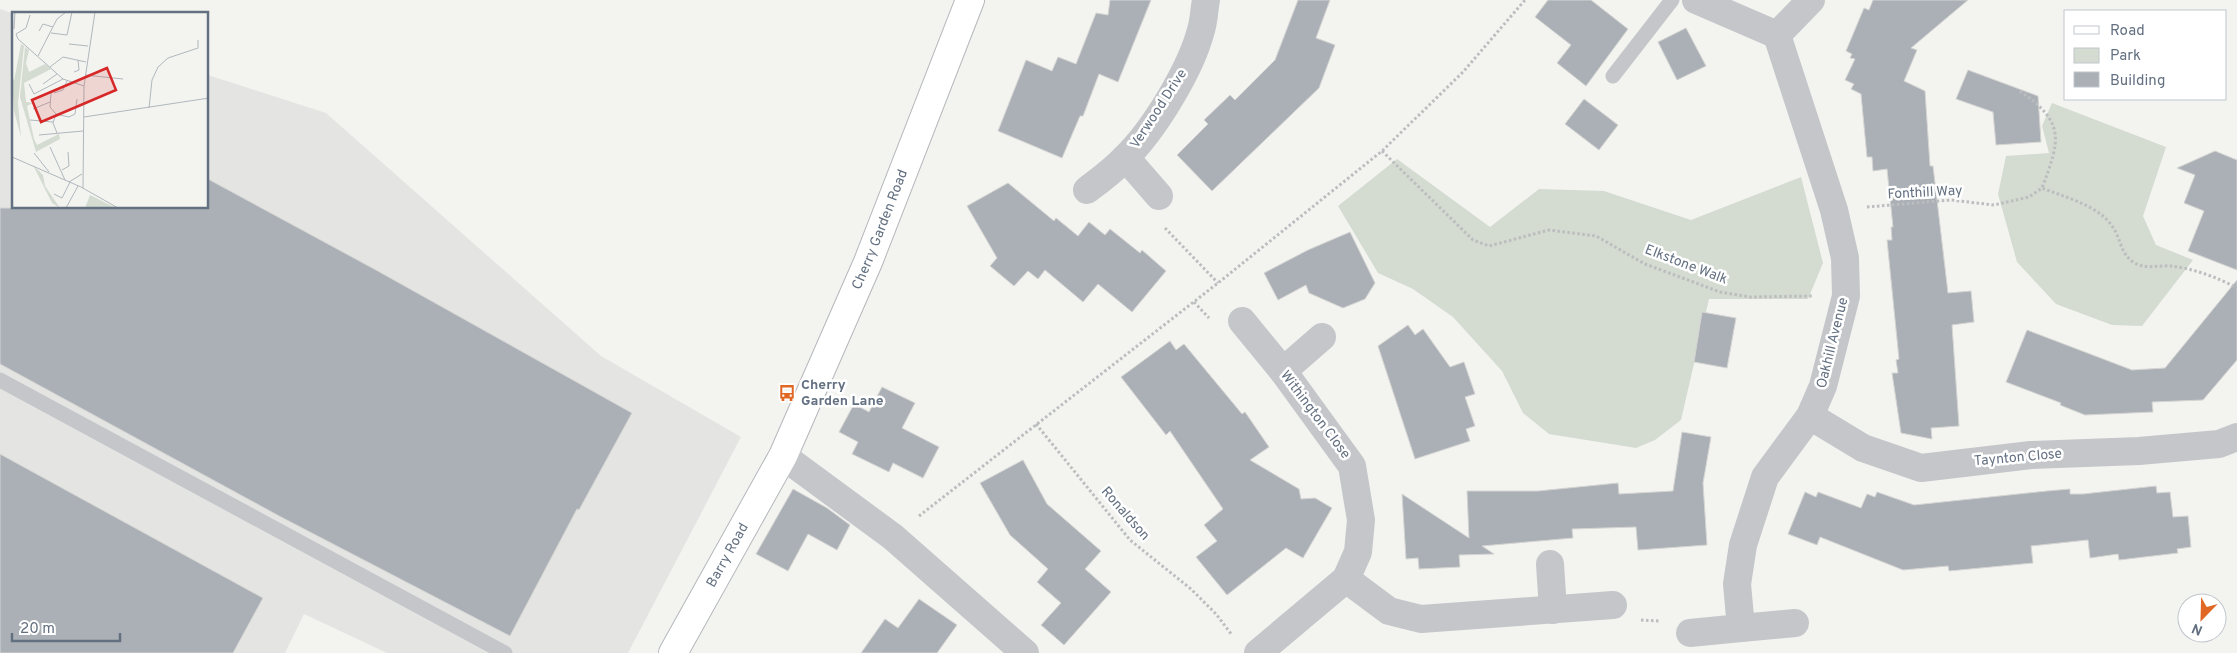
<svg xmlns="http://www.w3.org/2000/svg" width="2237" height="653" font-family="Overpass,sans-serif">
<rect width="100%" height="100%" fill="#f3f4f0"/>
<polygon fill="#e4e5e3" points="0,9 14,14 14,208 208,208 208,75 326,113 601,356 741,437 628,653 387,653 304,614 285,653 0,653"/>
<g fill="#d4dbd1">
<polygon points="2052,103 2166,147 2143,216 2156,245 2193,260 2142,326 2112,325 2056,304 2017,262 1998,194 2006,156 2049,153 2042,126"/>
<polygon points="1397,159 1490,227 1539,189 1604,191 1691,220 1801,177 1823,263 1808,299 1709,299 1681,420 1655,440 1636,448 1549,434 1523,413 1502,371 1453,317 1413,289 1378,273 1338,206"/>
</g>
<g fill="#aab0b6" stroke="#d5d5d3">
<polygon points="1110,0 1151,0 1118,82 1099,74 1083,116 1080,116 1062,158 998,131 1026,60 1052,71 1058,57 1076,64 1096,13 1108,15"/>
<polygon points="1298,0 1330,0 1316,38 1335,45 1319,88 1212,191 1177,155 1208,124 1204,120 1230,95 1235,100 1275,60"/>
<polygon points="1548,0 1591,0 1628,29 1586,86 1557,63 1571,45 1535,17"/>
<polygon points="1873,0 1968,0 1911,48 1917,50 1904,81 1925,91 1930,166 1933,166 1948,293 1971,291 1974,322 1952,325 1959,426 1931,428 1932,439 1901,433 1892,373 1898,373 1896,360 1899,359 1887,240 1892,240 1891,227 1893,227 1887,169 1873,171 1872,157 1867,157 1861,94 1851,89 1854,84 1845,80 1855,59 1850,58 1852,54 1846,51 1864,8 1869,10"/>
<polygon points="1686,28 1706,66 1677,80 1658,42"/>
<polygon points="1968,70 2038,96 2041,142 1996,145 1993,112 1956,99"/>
<polygon points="1584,99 1618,125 1599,150 1565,124"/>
<polygon points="2215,151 2237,160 2237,270 2188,251 2204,211 2184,203 2195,175 2177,168"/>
<polygon points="208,179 376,270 632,413 579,510 577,509 510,636 281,517 0,364 0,208 208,208"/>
<polygon points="1008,183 1054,221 1056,218 1078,236 1089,222 1105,235 1110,229 1140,253 1142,250 1166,271 1132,312 1098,284 1083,302 1045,270 1038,279 1028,271 1014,286 990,266 997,258 967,206"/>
<polygon points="1350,232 1375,283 1365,299 1343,308 1309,293 1306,285 1278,300 1264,273 1308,250"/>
<polygon points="2237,280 2237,360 2203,400 2152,402 2153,412 2085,415 2060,405 2061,403 2006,382 2027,330 2132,370 2165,368"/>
<polygon points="1702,312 1736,318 1727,368 1694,362"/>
<polygon points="1408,325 1415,335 1423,329 1450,367 1464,362 1475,394 1465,397 1475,426 1466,429 1470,441 1415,459 1378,346"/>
<polygon points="1170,341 1176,350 1184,344 1242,414 1245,412 1269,447 1250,460 1299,489 1301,499 1315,498 1332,508 1303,558 1286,548 1227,595 1196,557 1217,541 1204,525 1223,509 1170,431 1166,435 1121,377"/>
<polygon points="882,387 915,403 902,428 939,447 923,478 893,463 889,472 852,454 858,442 839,432 854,404 869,412"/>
<polygon points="1682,432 1711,437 1703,483 1707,545 1638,550 1636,527 1572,529 1573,538 1482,546 1494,554 1459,555 1460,567 1419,569 1418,558 1406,559 1402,494 1469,538 1467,491 1538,491 1618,483 1619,494 1673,491"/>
<polygon points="0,454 263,598 233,653 0,653"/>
<polygon points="1023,460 1047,504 1101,551 1085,569 1111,592 1064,645 1041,625 1061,603 1037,582 1048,569 1010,535 980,483"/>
<polygon points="2156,486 2157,493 2170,492 2173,517 2188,516 2191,547 2177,549 2178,553 2119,560 2118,554 2090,558 2088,540 2031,546 2033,563 1949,571 1948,566 1903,570 1820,537 1817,545 1788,534 1805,492 1816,497 1818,492 1861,508 1867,494 1875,497 1877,492 1914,505 2047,491 2070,489 2070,494 2083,494"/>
<polygon points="793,489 827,508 850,525 837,550 808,534 788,571 756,554"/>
<polygon points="919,599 957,625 937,653 861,653 885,619 898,628"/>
</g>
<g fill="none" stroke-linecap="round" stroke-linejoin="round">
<g stroke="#b4b7bc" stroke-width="30">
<g id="primary">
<path id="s1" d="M673,653L783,456L868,262L970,0"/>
</g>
</g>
<g stroke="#bbbdbf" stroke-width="3" stroke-dasharray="2.5 2.5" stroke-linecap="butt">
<path d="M2020,91C2066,123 2060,140 2042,188"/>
<polyline points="1382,151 1473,240 1489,246 1549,230 1596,236 1645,264 1720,292 1750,297 1812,296"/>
<path d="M1867,207L1951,200L1994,205L2029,197L2042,188C2064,197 2098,205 2112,226C2121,238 2120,253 2133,262C2145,270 2158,265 2171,266C2192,268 2219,278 2237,288"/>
<polyline points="1165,228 1218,283"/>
<polyline points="1194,302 1209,318"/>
<polyline points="1036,424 1130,540 1191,589 1216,614 1232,635"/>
<polyline points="919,516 1218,283 1382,151 1463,72 1525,0"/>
<polyline points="1641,620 1660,621"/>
</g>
<g stroke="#c4c6ca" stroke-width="15">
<polyline points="1613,76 1672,0"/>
<polyline points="0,380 505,653"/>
</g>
<g stroke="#c4c6ca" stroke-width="28">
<polyline points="1696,0 1777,35"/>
<polyline points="1126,158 1159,196"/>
<path d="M1087,190C1100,180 1114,170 1125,158C1154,130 1191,69 1201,30C1204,21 1204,10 1206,0"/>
<polyline points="1242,321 1283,371 1352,466 1361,520 1358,552 1346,579"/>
<polyline points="1283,371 1322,337"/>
<polyline points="1810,416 1863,448 1921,468 2031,455 2139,451 2219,444 2237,437"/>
<polyline points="783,456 893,537 1025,653"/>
<polyline points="1550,564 1553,610"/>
<polyline points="1741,628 1795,623"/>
<polyline points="1690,633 1741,628 1737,584 1743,545 1765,477 1810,416 1823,386 1846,296 1845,258 1834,210 1777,35 1811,0"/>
<polyline points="1258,653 1346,579 1389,611 1421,619 1613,605"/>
</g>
<use href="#primary" stroke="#fff" stroke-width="28"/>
</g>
<defs>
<g id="bus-bare" transform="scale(1.35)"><path d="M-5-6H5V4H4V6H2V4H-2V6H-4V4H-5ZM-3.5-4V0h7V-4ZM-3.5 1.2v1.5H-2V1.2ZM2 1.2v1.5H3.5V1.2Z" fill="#e06824" stroke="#fff" stroke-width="2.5" paint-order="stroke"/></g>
</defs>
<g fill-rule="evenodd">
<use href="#bus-bare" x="787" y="393"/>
</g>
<g text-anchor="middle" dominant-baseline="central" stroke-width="5" stroke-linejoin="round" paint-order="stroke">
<g font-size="14" fill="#637081" stroke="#fff">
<text transform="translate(1159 109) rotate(-57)">Verwood Drive</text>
<text transform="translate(1925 193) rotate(-3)">Fonthill Way</text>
<text stroke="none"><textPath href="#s1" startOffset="472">Cherry Garden Road</textPath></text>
<text transform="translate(1686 265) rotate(21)">Elkstone Walk</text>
<text transform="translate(1833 343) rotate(-76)">Oakhill Avenue</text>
<text transform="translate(1315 415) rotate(53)">Withington Close</text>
<text transform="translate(2018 458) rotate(-5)">Taynton Close</text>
<text transform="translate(1125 514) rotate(49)">Ronaldson</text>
<text stroke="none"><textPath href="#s1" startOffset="112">Barry Road</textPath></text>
</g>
<g font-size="14" font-weight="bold" fill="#637081" stroke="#fff" text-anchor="start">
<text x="801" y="385">Cherry<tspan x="801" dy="16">Garden Lane</tspan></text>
</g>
</g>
<g transform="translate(12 12)">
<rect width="196" height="196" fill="#f3f4f0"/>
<path d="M9,32L12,34L6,91L9,125L2,99L0,65L2,69ZM13,35L17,38L14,51L17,60L33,52L39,57L12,71L14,90L21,91L15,94L22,127L25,133L47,122L48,127L24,140L8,85ZM21,153L31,163L33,174L48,196L40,191ZM78,183L104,196H73Z" fill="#d4dbd1"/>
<path fill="none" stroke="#b0b7bd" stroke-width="1" d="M18,3L14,16L4,22L6,27L51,67L72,74M2,17L3,0M27,19L31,12L41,15M39,21L55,23L60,0M57,32L76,34M26,44L45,7L54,0M38,55L51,45L74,50M62,60L67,58L66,48M73,63L111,67M17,72L22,82L51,67M31,72L45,62M39,81L38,95L44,102L41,111L45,121M42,81L51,78L55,69M137,96L140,68L146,55L156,46L186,36V28M21,97L38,90M44,102L57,105L63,102L65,87M72,105L197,86M18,108L41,110M27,123L71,119M38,135L53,168M22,141L37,160M0,145L69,175L106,196M50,158L57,154L56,140M57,170L70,162M71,176L72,74L83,0M42,182L50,186L58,170M54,196L66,174"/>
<path fill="#d62828" fill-opacity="0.15" stroke="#d62828" stroke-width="2.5" d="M95,56L104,78L29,110L20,88Z"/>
<rect width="196" height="196" fill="none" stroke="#637081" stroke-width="2.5"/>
</g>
<rect x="2064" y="10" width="162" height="90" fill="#ffffff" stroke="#c1c6cd"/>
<rect x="2074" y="26" width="25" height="8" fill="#ffffff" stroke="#c1c6cd"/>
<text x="2110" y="35" font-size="15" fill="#637081">Road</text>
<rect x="2074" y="48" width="25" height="15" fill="#d4dbd1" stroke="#c1c6cd"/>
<text x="2110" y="60" font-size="15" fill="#637081">Park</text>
<rect x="2074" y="72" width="25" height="15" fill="#aab0b6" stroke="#c1c6cd"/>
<text x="2110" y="85" font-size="15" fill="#637081">Building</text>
<g transform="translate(2202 618) rotate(203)"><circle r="24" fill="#ffffff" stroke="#c1c6cd"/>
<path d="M0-4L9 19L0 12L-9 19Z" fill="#e06824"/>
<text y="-8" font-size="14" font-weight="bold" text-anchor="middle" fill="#637081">N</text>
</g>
<path d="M12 633v8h108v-8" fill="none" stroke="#637081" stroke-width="2.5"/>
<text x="20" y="633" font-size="15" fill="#637081" stroke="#ffffff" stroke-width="4" paint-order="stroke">20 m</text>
</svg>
